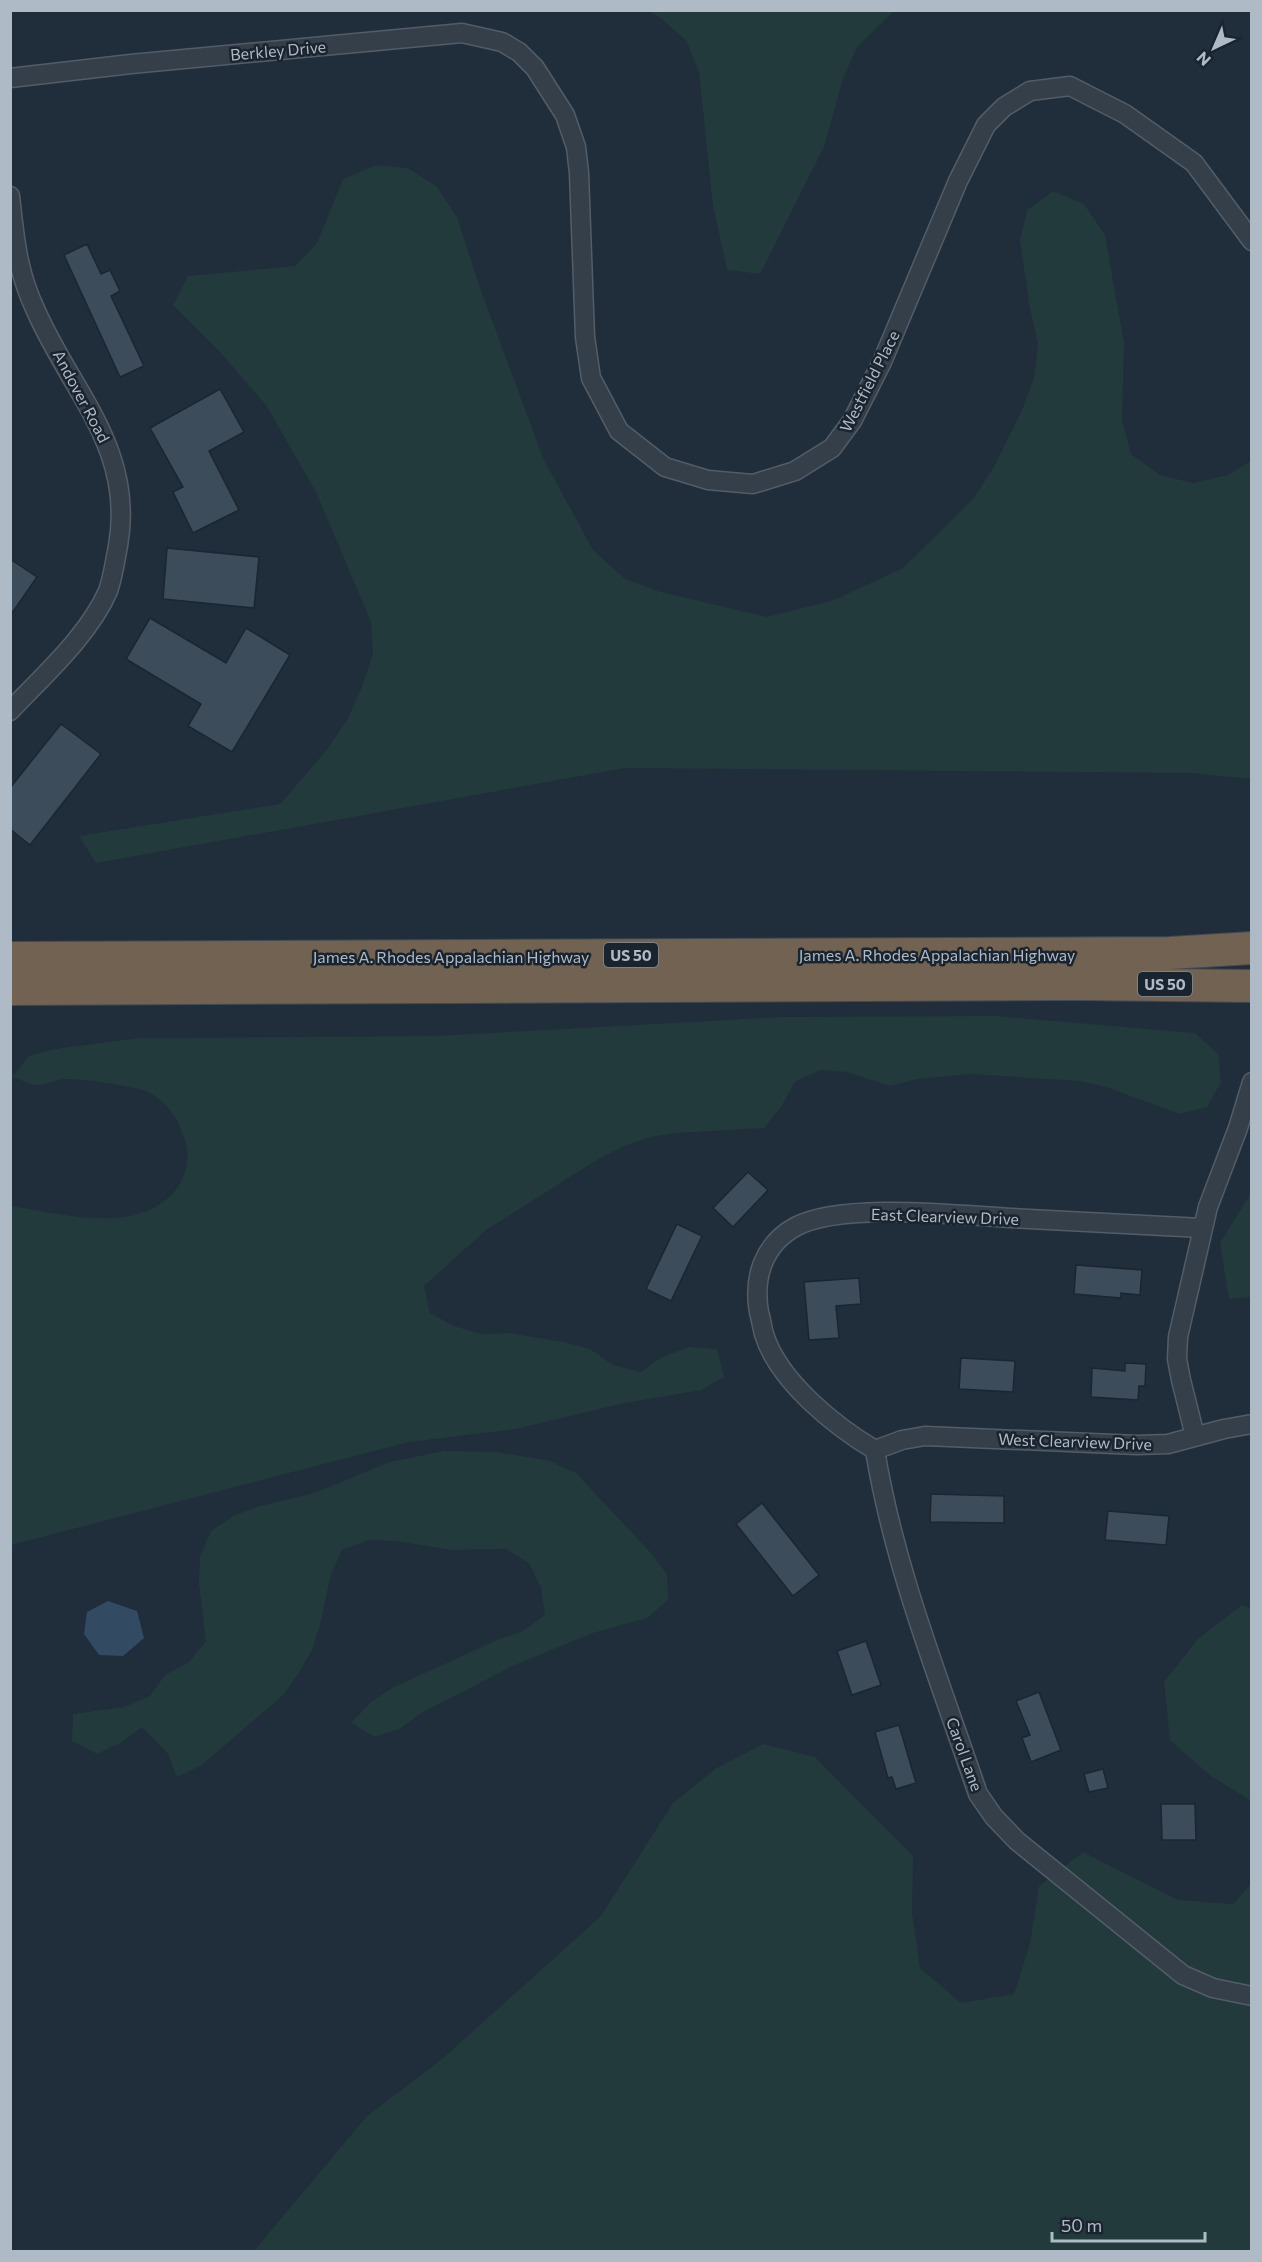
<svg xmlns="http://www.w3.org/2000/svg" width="1262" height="2262" font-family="Commissioner,sans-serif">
<rect width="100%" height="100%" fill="#202d3a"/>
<g fill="#223a3b">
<polygon points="648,11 894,11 857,47 843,79 824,147 760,274 727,270 713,206 699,72 686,40 658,16"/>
<polygon points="376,165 408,168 437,187 457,217 479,285 543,458 593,550 624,578 657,591 767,617 834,600 903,568 973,499 994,467 1022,410 1034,378 1038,344 1030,309 1020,241 1027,210 1053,191 1084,204 1105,235 1124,343 1122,420 1131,454 1160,475 1193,483 1228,475 1251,461 1251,779 1191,773 625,768 96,863 79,836 280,804 326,751 347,720 362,687 373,654 371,622 316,492 266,405 220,352 173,305 188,276 295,266 317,243 343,179"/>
<path d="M995,1016L1195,1033L1218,1054L1221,1082L1207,1107L1180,1114L1106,1087L1080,1081L971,1074L917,1079L890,1086L847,1072L820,1070L795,1082L781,1107L764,1128L677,1133L650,1137L624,1146L600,1158L486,1230L424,1286L430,1313L454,1326L481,1334L509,1333L563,1342L590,1349L613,1365L641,1372L662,1357L689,1347L717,1349L724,1377L701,1390L620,1404L516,1429L409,1442L11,1545V1206C63,1214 141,1237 178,1187C186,1174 190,1158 186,1144C180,1121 168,1101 146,1091C133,1086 79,1078 65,1079C56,1079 47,1085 38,1085C30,1085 20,1079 12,1077L29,1056L55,1049L140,1038L435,1036L782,1017Z"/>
<polygon points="1251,1193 1251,1297 1229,1299 1220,1243"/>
<polygon points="444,1451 497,1452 550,1461 576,1473 650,1552 667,1574 668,1600 647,1618 593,1633 517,1664 423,1712 401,1728 375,1737 351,1723 371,1702 394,1687 497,1640 523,1631 545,1615 541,1588 529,1563 506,1549 452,1550 396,1541 369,1540 342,1550 331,1574 320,1625 312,1650 299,1673 283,1695 202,1765 177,1777 168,1754 142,1727 122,1742 97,1754 72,1741 73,1714 124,1707 150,1696 165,1675 189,1662 206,1641 199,1584 200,1556 211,1531 235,1515 260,1506 314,1493 390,1462"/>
<polygon points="1242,1605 1251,1608 1251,1801 1211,1776 1170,1740 1164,1682 1198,1639"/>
<polygon points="763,1744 815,1757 913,1856 912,1913 920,1968 961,2003 1014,1994 1030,1943 1039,1886 1083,1852 1178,1900 1233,1904 1251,1884 1251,2251 253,2252 367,2116 442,2059 601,1916 673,1803 715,1769"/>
</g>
<polygon fill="#334a63" points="108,1601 137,1611 144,1638 123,1656 99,1655 84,1634 87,1612"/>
<g fill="#3c4c5a" stroke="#1b2631" stroke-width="1.5">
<polygon points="87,244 101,274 110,270 120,291 111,296 144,366 120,377 64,255"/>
<polygon points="220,389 244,432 209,451 239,510 193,533 173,492 183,487 150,428"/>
<polygon points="167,548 259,557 254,608 163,599"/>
<polygon points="10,559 37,577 10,616"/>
<polygon points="150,618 226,663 246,628 290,655 232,752 188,726 201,704 126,659"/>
<polygon points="61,724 101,754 30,845 10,829 10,788"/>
<polygon points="748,1172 768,1190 733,1227 713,1208"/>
<polygon points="677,1224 702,1236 671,1301 646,1289"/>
<polygon points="1076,1265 1142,1270 1140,1295 1121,1293 1121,1298 1074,1294"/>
<polygon points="859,1278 861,1304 836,1306 839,1338 809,1340 804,1282"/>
<polygon points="961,1358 1015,1361 1013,1392 959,1389"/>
<polygon points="1125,1363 1146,1364 1145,1386 1139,1386 1138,1400 1091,1397 1092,1368 1125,1371"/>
<polygon points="931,1494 1004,1496 1004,1523 930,1522"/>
<polygon points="762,1503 819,1575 793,1596 736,1524"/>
<polygon points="1108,1511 1169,1516 1166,1545 1105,1540"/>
<polygon points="866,1641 881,1685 852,1695 837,1651"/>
<polygon points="1039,1692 1061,1750 1031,1762 1022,1738 1030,1735 1016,1701"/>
<polygon points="899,1725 916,1783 896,1789 892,1777 888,1778 875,1732"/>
<polygon points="1103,1769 1108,1788 1089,1792 1084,1774"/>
<polygon points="1161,1804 1195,1804 1196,1840 1162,1840"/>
</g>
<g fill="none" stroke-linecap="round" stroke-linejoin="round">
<g stroke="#525d68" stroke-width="21">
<g id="street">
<polyline points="10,78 131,64 462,33 502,42 519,52 535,68 565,115 576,147 579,173 585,337 591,378 619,431 665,467 708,480 753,484 795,471 832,448 852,421 882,362 958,181 986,125 1004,107 1030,91 1070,86 1125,114 1194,163 1252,241"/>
<path d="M10,196C15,240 17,271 36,311C72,393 135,449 118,546C115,561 113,577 108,591C89,635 43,676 10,711"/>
<polyline points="1195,1436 1181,1380 1177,1359 1178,1337 1208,1207 1238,1128 1252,1082"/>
<path d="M875,1450C894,1568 940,1681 978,1794L994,1817L1017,1841L1183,1975L1213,1988L1252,1996"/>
<path d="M875,1450C836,1427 778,1381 764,1334C762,1327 761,1319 759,1312C753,1278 763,1245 795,1227C841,1202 958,1215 1011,1218C1075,1221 1139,1225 1202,1228"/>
<polyline points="875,1450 902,1440 925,1436 1137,1445 1168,1444 1224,1429 1252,1424"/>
</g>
</g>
<g stroke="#3f4a55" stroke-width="34">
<g id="highway">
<polyline points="10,958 1170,953 1252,948"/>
<polyline points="10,989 1079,984 1252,986"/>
</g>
</g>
<use href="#street" stroke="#343f4a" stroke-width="18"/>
<use href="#highway" stroke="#716251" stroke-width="32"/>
</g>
<g text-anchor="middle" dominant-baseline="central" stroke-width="5" stroke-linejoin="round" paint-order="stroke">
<g fill="#1a242f" stroke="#828d99" stroke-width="1.5">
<rect x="604" y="943" width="54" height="24" rx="4.5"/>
<rect x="1138" y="972" width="54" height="24" rx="4.5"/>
</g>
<g font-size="15" font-weight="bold" fill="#afbac7">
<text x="631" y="955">US 50</text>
<text x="1165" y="984">US 50</text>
</g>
<g font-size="16" fill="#afbac7" stroke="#1a242f">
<text transform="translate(278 50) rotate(-5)">Berkley Drive</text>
<text transform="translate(869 381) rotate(-63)">Westfield Place</text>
<text transform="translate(82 396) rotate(62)">Andover Road</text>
<text x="937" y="954">James A. Rhodes Appalachian Highway</text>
<text x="451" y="956">James A. Rhodes Appalachian Highway</text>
<text transform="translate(945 1216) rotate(2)">East Clearview Drive</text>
<text transform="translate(1075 1441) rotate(2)">West Clearview Drive</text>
<text transform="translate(965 1754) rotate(70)">Carol Lane</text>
</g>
</g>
<rect width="1262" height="2262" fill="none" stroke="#afbac7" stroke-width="24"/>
<g transform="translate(1214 48) rotate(224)" stroke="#1a242f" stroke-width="4.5" paint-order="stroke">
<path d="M0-4.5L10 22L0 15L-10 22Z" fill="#afbac7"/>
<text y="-9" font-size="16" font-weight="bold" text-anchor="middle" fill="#afbac7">N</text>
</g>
<path d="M1052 2232v9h153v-9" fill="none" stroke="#afbac7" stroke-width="3"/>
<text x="1061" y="2232" font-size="18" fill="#afbac7" stroke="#1a242f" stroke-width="4.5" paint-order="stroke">50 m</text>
</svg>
